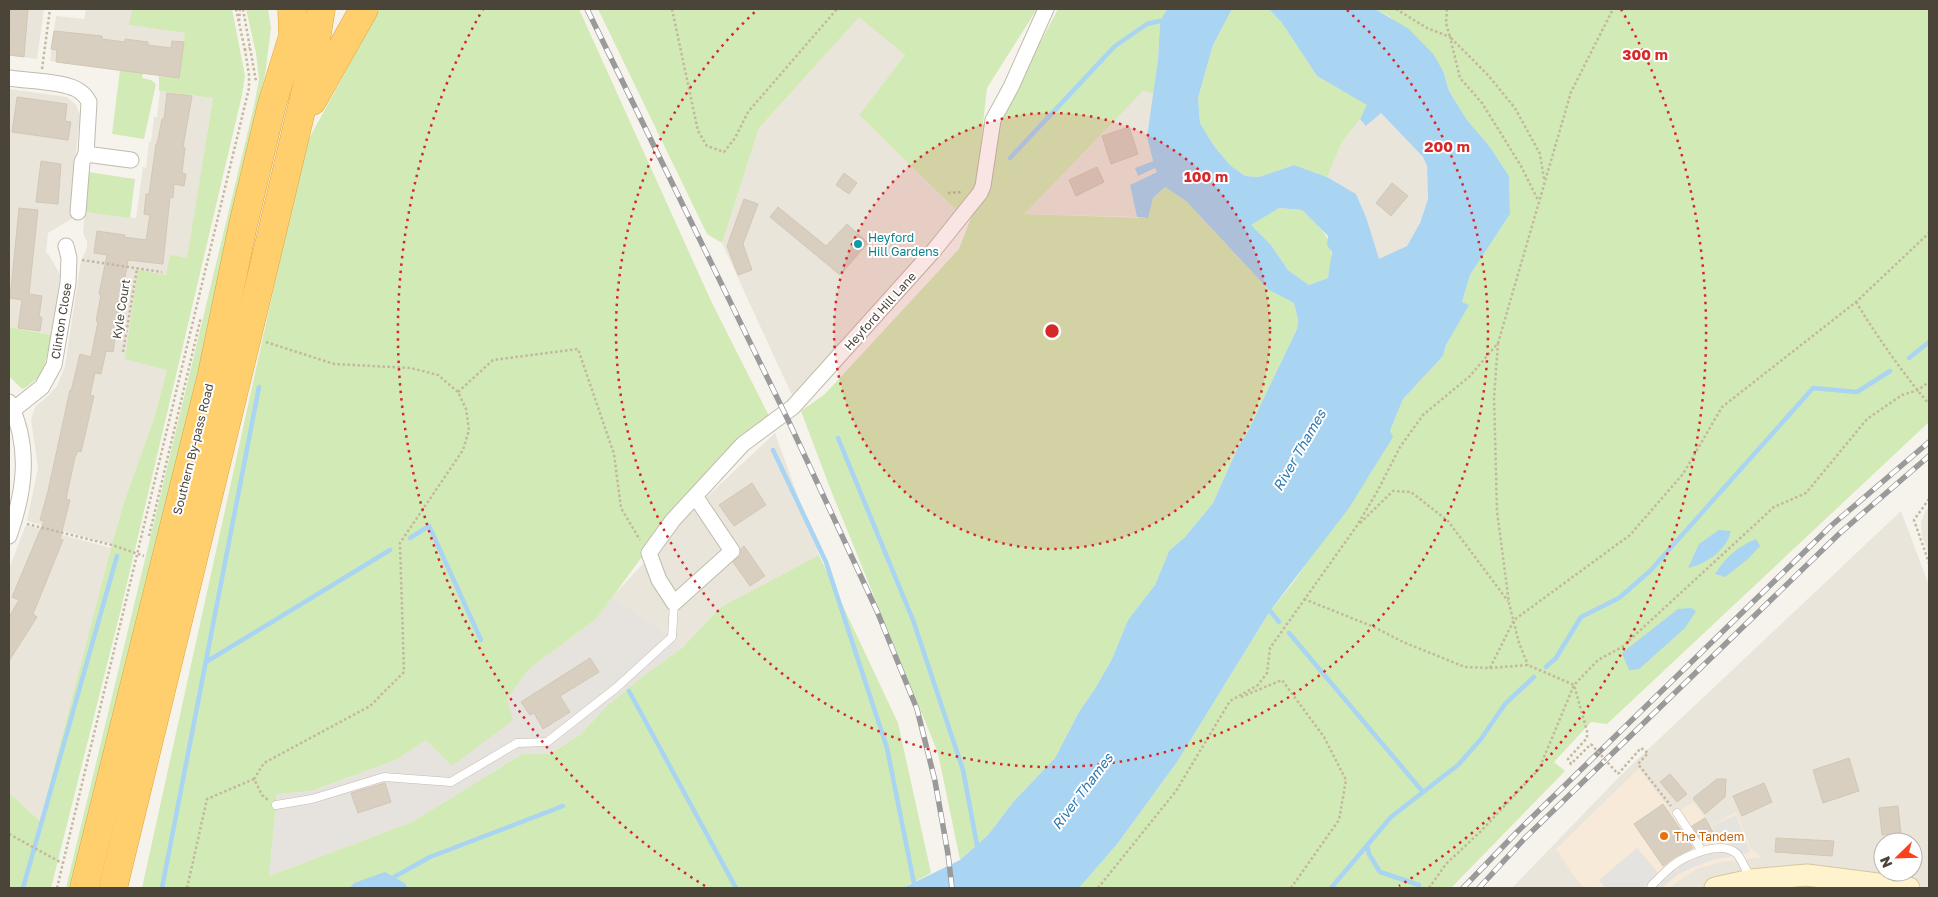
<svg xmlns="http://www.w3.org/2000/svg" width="1938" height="897" font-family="'Golos Text',sans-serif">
<rect width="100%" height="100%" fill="#f6f3ec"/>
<g fill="#eae5da" fill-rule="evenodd">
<polygon points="9,9 44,9 37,59 9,55"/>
<polygon points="86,9 132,9 130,25 185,33 179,78 50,61 56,16 84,19"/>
<polygon points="859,16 905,55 859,115 959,213 795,402 722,243 759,128"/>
<polygon points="9,89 67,97 76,105 80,115 75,161 73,218 48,233 46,253 49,255 60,275 52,335 9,327"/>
<polygon points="160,91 213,98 179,310 167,369 153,421 123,505 112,544 27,521 38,468 31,420 35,407 49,395 57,386 65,366 81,261 87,248 87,241 83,234 85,212 136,218 143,167 146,168 149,142 151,142 154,117 157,117"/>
<polygon points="1143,91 1154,94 1147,137 1153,161 1135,168 1156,168 1157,172 1130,185 1137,217 1023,214"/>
<polygon points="1380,112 1423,157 1427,166 1428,199 1420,223 1407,246 1378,260 1366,217 1356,194 1327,177 1342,142 1360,119 1367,126"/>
<polygon points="775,433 819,555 721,607 682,648 672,637 612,597 697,506"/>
<polygon points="1929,507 1929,556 1922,536 1921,522 1926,510"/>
<path d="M1901,511L1929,585V888H1512L1621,775ZM1883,842H1913V872H1883Z"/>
<polygon points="26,525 111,548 40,821 9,793 9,569"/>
</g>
<polygon fill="#f7ead8" points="1639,768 1674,815 1693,802 1711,826 1736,812 1751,849 1762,857 1722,862 1696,869 1669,888 1585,888 1576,879 1556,849"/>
<polygon fill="#e6e2dd" points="612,597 672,637 682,648 639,679 606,707 580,735 548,754 522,754 412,822 269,876 277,794 311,791 396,760 426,740 453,765 507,699 528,670 596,619"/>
<g fill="#d2eab5">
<polygon points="132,9 232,9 245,76 242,95 120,613 51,888 9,888 9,793 40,821 112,544 123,505 153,421 167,370 125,359 138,270 166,275 170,255 187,258 213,98 159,91 159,76 179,78 185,33 129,25"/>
<polygon points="246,9 268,9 271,28 265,75 240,175 215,308 76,888 66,888 254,106 259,79 256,53"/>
<polygon points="380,9 579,9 712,303 770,418 676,511 596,619 528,670 507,699 513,720 452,766 426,740 396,760 311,791 277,794 269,876 412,822 522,754 549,754 580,735 606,707 639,679 682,648 721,607 819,555 898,723 931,873 903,888 407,888 406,884 354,883 349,888 142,888 305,146"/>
<polygon points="598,9 1037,9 987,88 976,188 959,213 859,115 905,55 859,17 759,128 722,243 707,234"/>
<polygon points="1058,9 1167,9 1160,21 1158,60 1154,94 1143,91 1024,214 1147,218 1153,198 1165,187 1186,201 1269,290 1294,303 1298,320 1297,329 1248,431 1238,447 1213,503 1185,537 1169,551 1155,585 1128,620 1112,659 1096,687 1079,712 1055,758 1014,801 988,835 960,860 938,753 830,488 801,411 825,394 959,249 994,158 998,123"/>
<polygon points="1232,9 1269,9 1282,23 1317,76 1368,105 1360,119 1342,142 1327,177 1294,165 1259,177 1245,176 1230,165 1214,146 1200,123 1198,98 1213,45"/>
<polygon points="1375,9 1929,9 1929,422 1607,724 1591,722 1554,762 1565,771 1451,888 1079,888 1118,843 1177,762 1270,611 1292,584 1371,473 1379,458 1403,399 1443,356 1446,345 1468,305 1462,302 1470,275 1510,214 1509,176 1490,147 1467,120 1449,91 1444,72 1390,17"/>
<polygon points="120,70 143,73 142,78 151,80 156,84 144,139 112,134"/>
<polygon points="88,172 135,179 130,218 85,212"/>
<path d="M1279,208L1302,210C1327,235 1337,240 1328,278L1309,285L1288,270L1271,245L1250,225Z"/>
<polygon points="9,327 52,335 42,375 25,388 22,389 9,376"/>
</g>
<g fill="#e5e3e0">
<polygon points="1736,815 1750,852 1743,854 1730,846 1727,839 1718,839 1712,826"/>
<polygon points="1637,848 1659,874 1642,888 1606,888 1599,880"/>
<polygon points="1724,852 1734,856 1715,859 1694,867 1677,875 1662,888 1657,888 1664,879 1683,864 1706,854"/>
</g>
<g fill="#a9d4f2" fill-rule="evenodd">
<path d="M1167,9H1232L1213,45L1198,98L1200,123L1214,146L1230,165L1245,176L1259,177L1294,165L1327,177L1356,194L1366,217L1379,259L1407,246L1420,223L1428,199L1427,166L1423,157L1381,113L1366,126L1360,119L1367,105L1317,76L1282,23L1269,9H1375L1409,29L1434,55L1444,73L1449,91L1467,120L1490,147L1509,176L1510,214L1470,275L1462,302L1469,305L1446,345L1443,356L1403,399L1390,431L1393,437L1349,508L1270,611L1177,762L1118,843L1079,888H903L960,860L988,835L1014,801L1055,758L1079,712L1096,687L1112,659L1128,620L1155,585L1169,551L1185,537L1213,503L1238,447L1248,431L1297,329L1298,320L1294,303L1269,290L1186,201L1165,187L1153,198L1148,218L1137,217L1130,185L1157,172L1155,168L1138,176L1135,168L1153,161L1147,137L1158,60L1160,21ZM1279,208L1302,210L1328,236L1327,245L1332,252L1328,278L1309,285L1288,270L1271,245L1251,225Z"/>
<path d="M1719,530L1731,531C1726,551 1707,563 1688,568L1699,544Z"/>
<path d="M1756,539L1760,546L1748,559L1725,577L1715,574C1727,556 1736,548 1756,539Z"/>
<polygon points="1691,608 1696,611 1685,628 1639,669 1629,670 1622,653 1678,609"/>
<polygon points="385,872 406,884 407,888 349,888 354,883"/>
</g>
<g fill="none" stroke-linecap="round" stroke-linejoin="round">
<g stroke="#a9d4f2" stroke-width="4.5">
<polyline points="1010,158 1115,46 1147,24 1160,21"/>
<polyline points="1909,358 1929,342"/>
<polyline points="838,438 913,620 963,770 978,850"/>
<polyline points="773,450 826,562 887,748 915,888"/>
<polyline points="410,538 429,526 481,640"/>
<polyline points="1267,607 1279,622"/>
<polyline points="1289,633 1423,792"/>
<polyline points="206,662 390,550"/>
<polyline points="1546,667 1556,658 1581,617 1619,598 1650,571 1813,388 1857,392 1890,371"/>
<polyline points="629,691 736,888"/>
<polyline points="1367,845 1369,854 1380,872 1419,885"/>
<polyline points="394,877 430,857 563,806"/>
<polyline points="23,888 117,556"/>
<polyline points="162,888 259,387"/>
<polyline points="1331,888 1391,817 1458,765 1481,739 1505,704 1534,677"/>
</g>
</g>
<g fill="#d8cfc1" stroke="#d3c7b4">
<polygon points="10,9 28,9 24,57 9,55"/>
<polygon points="54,31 102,36 102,39 125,42 125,39 148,42 148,45 171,48 172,41 184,42 179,78 56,62 57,50 51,49"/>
<polygon points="167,93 192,96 183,147 185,148 182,173 186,174 184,186 174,184 173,198 170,197 163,264 128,260 113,352 106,351 101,374 95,373 90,395 94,396 88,422 81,452 78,451 75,457 66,499 70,500 60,539 63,540 33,614 37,617 9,661 9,617 19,600 12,597 44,521 40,520 48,491 70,390 71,391 80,354 91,357 98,322 96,321 101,295 99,294 107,255 94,253 97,231 125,235 124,237 146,240 150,215 144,214 146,194 149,194 156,144 157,144 162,119 164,119"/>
<polygon points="17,97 67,104 65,121 71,122 68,140 12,132"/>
<polygon points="1129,127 1138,154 1111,164 1102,136"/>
<polygon points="41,161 61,164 58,204 36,202"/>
<polygon points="1097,167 1104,182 1076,196 1069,180"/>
<polygon points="844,173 857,183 849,194 836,185"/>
<polygon points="1392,183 1408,196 1391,216 1376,203"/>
<polygon points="744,199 758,204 743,244 752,270 738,275 727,246"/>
<polygon points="778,207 826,246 847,224 868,243 840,275 770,217"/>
<polygon points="19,208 38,210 29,294 42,296 39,317 42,317 40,331 18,328 22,300 10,298"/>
<polygon points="752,483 766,505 734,526 719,505"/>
<polygon points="744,546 765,576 750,586 733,562 741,555 741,549"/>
<polygon points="590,658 599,672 560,696 570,712 543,729 534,713 530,715 521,702"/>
<polygon points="1849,758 1859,791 1823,803 1813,770"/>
<polygon points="1670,774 1687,794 1677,802 1660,782"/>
<polygon points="1717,779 1726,779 1725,797 1705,814 1693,798"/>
<polygon points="385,783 391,802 358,813 351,793"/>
<polygon points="1764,783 1772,802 1742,816 1733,796"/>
<polygon points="1663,804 1693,848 1675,857 1663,866 1634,824"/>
<polygon points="1898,806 1901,834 1882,835 1879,808"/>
<polygon points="1705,818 1716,837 1707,842 1705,840 1702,841 1692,826"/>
<polygon points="1776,838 1834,841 1832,856 1775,852"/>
</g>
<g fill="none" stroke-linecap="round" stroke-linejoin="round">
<g stroke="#c2bbae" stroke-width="9">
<g id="lane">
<polyline points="276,805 312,799 384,777 451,782 517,743 547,742 616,688 672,637 674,603"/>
<polyline points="1677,813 1702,851"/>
<path d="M1651,888L1652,885C1658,879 1665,872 1672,866C1685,856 1722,839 1737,854C1742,860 1746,870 1750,878"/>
</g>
</g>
<g stroke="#c2bbae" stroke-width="17">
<g id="street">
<path d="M9,78C27,81 60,81 76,89C82,92 86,96 89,102L86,154L131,160"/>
<polyline points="78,212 82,162 86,154"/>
<path d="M9,402C31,446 25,491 9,536"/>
<polyline points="13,410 42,387 54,365 68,283 69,258 66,246"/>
<polyline points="695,496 732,551 674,603 659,580 649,553 673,520 743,444 793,407 935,249 980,193 983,186 993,120 1011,87 1046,9"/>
</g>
</g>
<g stroke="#d6c79b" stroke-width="23">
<polyline id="secondary" points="1715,888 1751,880 1807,875 1909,888"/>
</g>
<g stroke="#e0a43c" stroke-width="29">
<g id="highway">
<polyline points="312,101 364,9"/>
<polyline points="84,888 212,374 243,225 272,104 293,36 292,9"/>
<polyline points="113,888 247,337 312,65 321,9"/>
</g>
</g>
<g stroke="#c4b79f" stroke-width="2.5" stroke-dasharray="2.5 2.5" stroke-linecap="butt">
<polyline points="236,9 245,50"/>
<polyline points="243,9 256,81"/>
<polyline points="672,9 698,131 707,146 724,152 735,138 748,112 837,9"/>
<polyline points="1396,9 1427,28 1450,37 1460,78 1482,103 1521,166 1538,200"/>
<polyline points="1447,9 1446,23 1450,37 1487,74 1515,108 1540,154 1544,179"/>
<polyline points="239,21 240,9"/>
<polyline points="42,69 50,9"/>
<polyline points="948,193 963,192"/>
<polyline points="82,260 162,272"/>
<path d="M1856,302C1878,338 1902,372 1929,404"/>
<polyline points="266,342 334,364 411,368 438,375 458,392 466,409 469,430 463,450 400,543 404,672 370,706 264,763 254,779 262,795 268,800"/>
<polyline points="1498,343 1494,398 1497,511 1509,603 1519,643 1528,665"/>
<polyline points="123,352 137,269"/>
<polyline points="458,392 493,360 578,349 614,454 621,508 640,540"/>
<polyline points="1929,499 1914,520 1929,563"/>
<polyline points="1360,523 1393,491 1411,492 1448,521 1508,601"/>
<polyline points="27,524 112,545 144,556"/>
<polyline points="149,536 201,317"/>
<polyline points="1304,599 1374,627 1403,642 1465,667 1490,668 1528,665 1574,685 1587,731 1587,738 1568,759 1571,764 1591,744"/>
<polyline points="1490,668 1514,620 1630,535 1683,474 1722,407 1856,302 1929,233"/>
<polyline points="1241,697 1282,680 1324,737 1346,780 1339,820 1291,888"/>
<polyline points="1618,774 1641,748 1648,753 1638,764 1671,806"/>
<polyline points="9,834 62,863"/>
<polyline points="57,888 249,88 249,75 245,50 250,48"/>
<polyline points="187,888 207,799 254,779"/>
<polyline points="1098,888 1176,791 1230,701 1258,685 1267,673 1270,648 1356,527 1377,492 1400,447 1423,415 1470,376 1498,343 1571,92 1613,9"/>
<polyline points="1429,888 1446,864 1481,831 1539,769 1574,685 1598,660 1622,647 1774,507 1806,493 1867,419 1902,395 1918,390 1929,382"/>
</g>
<use href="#lane" stroke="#fff" stroke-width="8"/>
<use href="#street" stroke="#fff" stroke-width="15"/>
<use href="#secondary" stroke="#fff3cd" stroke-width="21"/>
<use href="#highway" stroke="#ffcf6e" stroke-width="28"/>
<g stroke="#9a9a9a" stroke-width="5.5">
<g id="rail">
<polyline points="587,9 789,422 877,611 917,709 935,781 948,854 952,888"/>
<polyline points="1463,888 1517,832 1832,525 1929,442"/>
<polyline points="1479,888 1524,839 1840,533 1929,456"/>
</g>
</g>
<use href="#rail" stroke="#fff" stroke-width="4" stroke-dasharray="11" stroke-linecap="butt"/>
<polyline stroke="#c4b79f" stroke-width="2.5" stroke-dasharray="2.5 2.5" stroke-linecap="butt" points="1591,744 1618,774"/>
</g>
<circle cx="1052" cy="331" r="218" fill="#d62828" fill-opacity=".12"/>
<g fill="none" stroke="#d62828" stroke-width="2.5" stroke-dasharray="2.5 5">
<circle cx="1052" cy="331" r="218"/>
<path d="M1347 10A436 436 0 1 1 757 10"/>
<path d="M705 886A654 654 0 0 1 483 9M1621 9A654 654 0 0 1 1399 886"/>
</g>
<circle fill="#0f9aa8" stroke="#fff" stroke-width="2" cx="858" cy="244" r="5"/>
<circle fill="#e8710a" stroke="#fff" stroke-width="2" cx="1664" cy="836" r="5"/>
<g text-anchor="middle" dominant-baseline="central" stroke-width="4" stroke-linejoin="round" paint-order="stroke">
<g font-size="12" fill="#0d838f" stroke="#fff" text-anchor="start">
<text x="868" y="237">Heyford<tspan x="868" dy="14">Hill Gardens</tspan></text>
</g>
<g font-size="12" fill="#4b4439" stroke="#fff">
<text transform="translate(121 309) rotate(-81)">Kyle Court</text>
<text transform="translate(880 311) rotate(-48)">Heyford Hill Lane</text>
<text transform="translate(61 321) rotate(-81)">Clinton Close</text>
<text transform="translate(193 449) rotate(-76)">Southern By-pass Road</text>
</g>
<g font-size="12" fill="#c56008" stroke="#fff" text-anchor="start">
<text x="1674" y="836">The Tandem</text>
</g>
<g font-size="14" font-style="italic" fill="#2e7ab2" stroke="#fff">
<text transform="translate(1299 450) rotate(-60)">River Thames</text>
<text transform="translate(1082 791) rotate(-53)">River Thames</text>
</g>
</g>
<circle cx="1052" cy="331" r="8" fill="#d62828" stroke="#fff" stroke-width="2.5"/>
<g font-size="15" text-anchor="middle" font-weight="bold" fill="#d62828" stroke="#fff" stroke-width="4" stroke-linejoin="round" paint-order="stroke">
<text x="1645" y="60">300 m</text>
<text x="1447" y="152">200 m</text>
<text x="1206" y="182">100 m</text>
</g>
<rect width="1938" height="897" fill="none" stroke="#4b4439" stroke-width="20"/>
<g transform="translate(1898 857) rotate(247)"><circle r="24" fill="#ffffff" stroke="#b7b4b0"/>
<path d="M0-4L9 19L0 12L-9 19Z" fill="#fc3f1d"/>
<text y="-8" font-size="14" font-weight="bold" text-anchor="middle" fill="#4b4439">N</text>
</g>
</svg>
